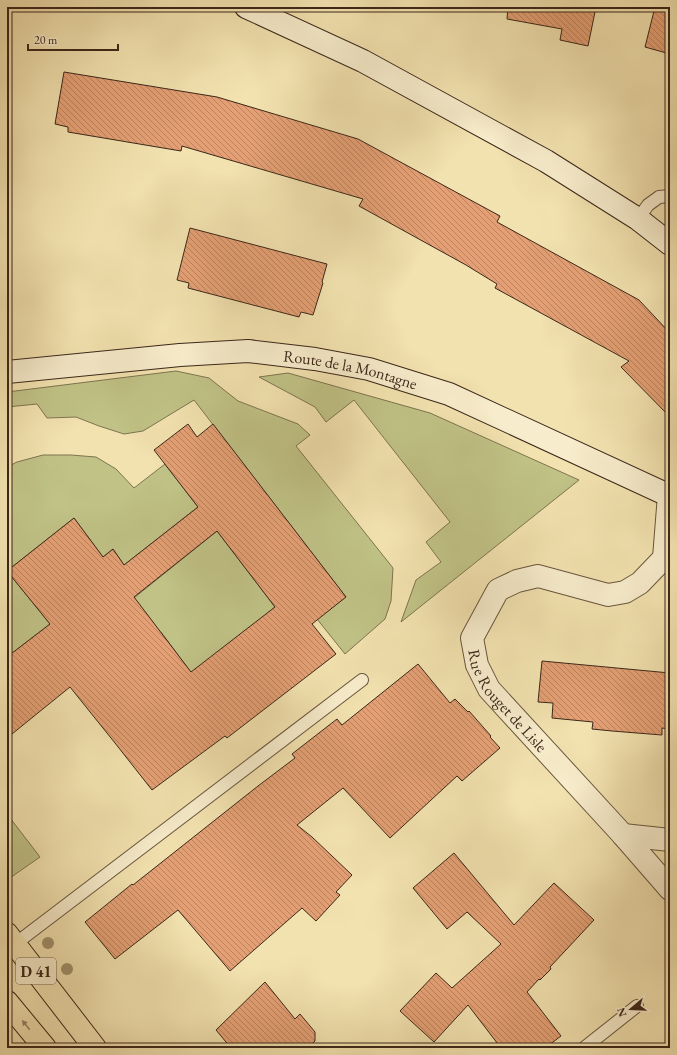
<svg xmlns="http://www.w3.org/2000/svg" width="677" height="1055" font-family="'EB Garamond',serif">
<defs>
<pattern id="building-back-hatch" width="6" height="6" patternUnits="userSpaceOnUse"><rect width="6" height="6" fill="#e4a074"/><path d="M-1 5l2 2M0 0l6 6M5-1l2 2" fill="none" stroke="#ba825e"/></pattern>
</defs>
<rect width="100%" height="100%" fill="#f2e2af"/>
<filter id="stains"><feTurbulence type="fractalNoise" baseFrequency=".005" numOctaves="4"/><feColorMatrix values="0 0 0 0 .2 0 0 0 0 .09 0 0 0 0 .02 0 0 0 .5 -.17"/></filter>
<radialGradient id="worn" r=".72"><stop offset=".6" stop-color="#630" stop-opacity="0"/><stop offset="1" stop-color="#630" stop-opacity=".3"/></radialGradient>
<g fill="#c0c286" stroke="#7e7450">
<polygon points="176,371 209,378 238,401 298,424 310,435 296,446 393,568 391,601 385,619 345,654 317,619 346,597 194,400 143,431 124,434 99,426 76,417 47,418 37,404 7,407 7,392"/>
<polygon points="288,373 430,413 579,480 401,622 416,580 441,562 426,542 450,522 354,400 326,422 315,407 259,377"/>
<polygon points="43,455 71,455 96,457 116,469 134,488 165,464 198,507 124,565 113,549 103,557 74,518 7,571 7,467 17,462"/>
<polygon points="217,531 275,607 192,674 161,632 151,640 134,598"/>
<polygon points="7,571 50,624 7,657"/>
<polygon points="7,814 40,857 7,880"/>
</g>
<g fill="url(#building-back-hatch)" stroke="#3b2719" fill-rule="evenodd">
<polygon points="508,7 596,7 588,46 560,40 562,29 507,19"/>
<polygon points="655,7 670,7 670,54 645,47"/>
<polygon points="64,72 217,97 358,139 500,216 497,222 639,300 670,333 670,417 621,367 629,361 495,288 497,284 466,265 359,206 363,199 182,146 181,151 68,132 68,127 55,124"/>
<polygon points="190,228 327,264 322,282 323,283 313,315 301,312 299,317 253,305 188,288 189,283 177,280"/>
<path d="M188,424L197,437L213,424L346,597L312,624L336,654L227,738L225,736L152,790L115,743L70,687L7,738V657L50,624L7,571L74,518L103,557L113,549L124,565L198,507L154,450ZM217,531L275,607L191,672L134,597Z"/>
<polygon points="542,661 670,673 670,729 662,728 662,735 612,731 592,729 593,722 552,718 553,703 538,702"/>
<polygon points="418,664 450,703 455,699 468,712 469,711 491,736 490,737 500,748 462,781 457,776 390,838 343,788 297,825 312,837 352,875 336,892 340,895 316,921 302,908 230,971 178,910 115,959 85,922 132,884 133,885 258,786 295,758 292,754 337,719 342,725"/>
<polygon points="454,853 514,925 554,883 594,920 550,967 551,969 540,980 539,979 527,992 561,1036 545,1048 501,1048 468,1005 434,1042 400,1011 436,973 452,988 501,944 467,912 447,929 413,888"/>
<polygon points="265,982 295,1019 300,1014 315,1032 315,1041 307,1048 231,1048 216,1030"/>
</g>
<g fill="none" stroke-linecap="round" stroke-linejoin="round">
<g stroke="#69563e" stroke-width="14">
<g id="service">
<polyline points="638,219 648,205 659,197 670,196"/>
<polyline points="15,944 362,680"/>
<polyline points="584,1048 637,1006"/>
</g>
</g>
<g stroke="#69563e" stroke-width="24">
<g id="minor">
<path id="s1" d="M664,558L640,583L625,592L608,595L538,576L517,581L498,590L472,638L477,665L489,689L623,835L670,889"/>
<polyline points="664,558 669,495"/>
<polyline points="623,835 670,840"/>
</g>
</g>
<g stroke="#3b2719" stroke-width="24">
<g id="secondary">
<polyline points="246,7 363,61 546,161 638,219 670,244"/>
<path id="s2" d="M7,372L180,355L248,351L315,359L369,369L449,394L670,496"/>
</g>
</g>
<g stroke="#3b2719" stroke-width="24">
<g id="primary">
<polyline points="7,934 95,1048"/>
<polyline points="7,1002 45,1048"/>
</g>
</g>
<use href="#service" stroke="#f7eccb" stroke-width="12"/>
<use href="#minor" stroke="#f7eccb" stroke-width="22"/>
<use href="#secondary" stroke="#f7eccb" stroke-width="22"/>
<use href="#primary" stroke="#f2e2af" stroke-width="22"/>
</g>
<g fill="#a0916b">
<circle cx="48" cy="943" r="6"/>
<circle cx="67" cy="969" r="6"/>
</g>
<defs><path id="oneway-solid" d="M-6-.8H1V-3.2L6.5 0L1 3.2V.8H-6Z"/></defs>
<use fill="#968464" href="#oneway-solid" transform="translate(26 1025) rotate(-129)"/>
<g text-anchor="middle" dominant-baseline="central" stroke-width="4" stroke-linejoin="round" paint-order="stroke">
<rect fill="#f7eccb" stroke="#73624e" stroke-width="1" x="16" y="958" width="40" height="26" rx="3"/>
<g font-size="15" font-weight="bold" fill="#3b2719">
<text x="36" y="971">D 41</text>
</g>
<g font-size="16" fill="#3b2719" stroke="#f7eccb">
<text stroke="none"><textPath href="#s2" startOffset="346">Route de la Montagne</textPath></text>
<text stroke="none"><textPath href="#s1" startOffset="313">Rue Rouget de Lisle</textPath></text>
</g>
</g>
<rect width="677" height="1055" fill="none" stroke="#f2e2af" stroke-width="24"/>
<rect x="8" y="8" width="661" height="1039" fill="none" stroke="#3b2719" stroke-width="2"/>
<rect x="12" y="12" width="653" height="1031" fill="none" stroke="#3b2719"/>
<g transform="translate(631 1009) rotate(251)" stroke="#f7eccb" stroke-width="3" paint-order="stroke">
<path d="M0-3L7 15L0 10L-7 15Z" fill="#3b2719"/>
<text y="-6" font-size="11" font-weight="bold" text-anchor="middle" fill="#3b2719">N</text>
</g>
<path d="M28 44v6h90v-6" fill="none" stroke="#3b2719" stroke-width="2"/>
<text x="34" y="44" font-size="12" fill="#3b2719" stroke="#f7eccb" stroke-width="3" paint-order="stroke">20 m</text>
<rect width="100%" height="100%" filter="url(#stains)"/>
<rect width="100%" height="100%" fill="url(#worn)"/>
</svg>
